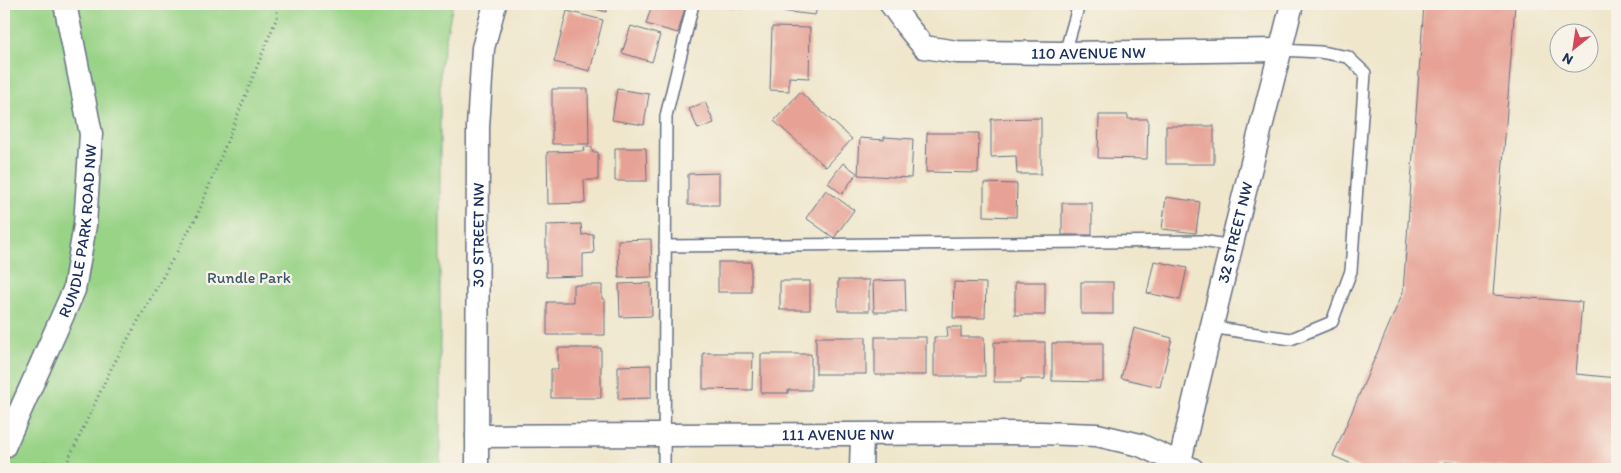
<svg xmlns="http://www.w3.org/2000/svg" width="1621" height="473" font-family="Itim,sans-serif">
<rect width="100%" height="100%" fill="#f7f3e8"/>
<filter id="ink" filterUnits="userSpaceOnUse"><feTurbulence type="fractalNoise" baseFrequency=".02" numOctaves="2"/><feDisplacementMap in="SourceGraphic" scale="10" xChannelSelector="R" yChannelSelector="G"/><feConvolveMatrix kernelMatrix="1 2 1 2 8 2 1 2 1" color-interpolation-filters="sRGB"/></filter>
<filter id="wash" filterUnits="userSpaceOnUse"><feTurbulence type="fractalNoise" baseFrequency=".0096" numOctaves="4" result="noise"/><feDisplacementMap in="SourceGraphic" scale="20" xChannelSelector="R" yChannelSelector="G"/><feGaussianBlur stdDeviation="1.12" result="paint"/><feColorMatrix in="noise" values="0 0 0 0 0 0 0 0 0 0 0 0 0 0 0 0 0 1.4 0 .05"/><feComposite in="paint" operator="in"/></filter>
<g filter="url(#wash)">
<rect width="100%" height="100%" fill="#efe6cb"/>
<polygon fill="#98d386" stroke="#5a8172" points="4,4 453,4 440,66 440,469 4,469"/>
<g id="blocks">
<g fill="#e7a295">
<polygon points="579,4 609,4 606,12"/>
<polygon points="652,4 681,4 686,5 678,33 646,24"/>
<polygon points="712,4 743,4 742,9 711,6"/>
<polygon points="766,4 818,4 815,15 764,9"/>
<polygon points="1424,4 1515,4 1493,295 1582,302 1576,374 1617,378 1617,469 1537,469 1444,462 1441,469 1364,469 1333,456 1403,292"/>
<polygon points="567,11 603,20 590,71 554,62"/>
<polygon points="631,26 660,35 652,62 622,53"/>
<polygon points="772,27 810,28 809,78 789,77 789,91 770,90"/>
<polygon points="552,89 588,89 589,144 552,144"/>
<polygon points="617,89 649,94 644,125 612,120"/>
<polygon points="800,92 852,139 826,167 774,121"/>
<polygon points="705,102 714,123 698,129 689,109"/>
<polygon points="1099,115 1128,115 1128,119 1148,119 1147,159 1098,158"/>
<polygon points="1041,118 1041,174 1017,174 1016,156 991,157 991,119"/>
<rect x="1166" y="126" width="48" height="38"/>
<polygon points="927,133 979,133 978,173 926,172"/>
<polygon points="884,137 913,139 911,178 858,175 860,138 884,140"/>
<polygon points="584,147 592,147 592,152 598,152 598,180 584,180 585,203 548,204 547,152 585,151"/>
<polygon points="615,148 646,148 647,181 615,181"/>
<polygon points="843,163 857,173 842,194 828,183"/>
<polygon points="719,173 719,205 688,205 688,174"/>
<polygon points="984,183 1017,184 1016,217 984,216"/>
<polygon points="826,190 854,210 834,238 806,218"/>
<polygon points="1166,197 1200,202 1196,233 1162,229"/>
<rect x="1062" y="203" width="30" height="32"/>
<polygon points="581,224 582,235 593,234 594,253 583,254 583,276 546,277 546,225"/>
<polygon points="651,239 652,277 619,278 618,240"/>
<polygon points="1154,261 1187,268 1180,300 1147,293"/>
<rect x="718" y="262" width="33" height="30"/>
<rect x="838" y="280" width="31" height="31"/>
<polygon points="905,280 906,312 874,312 873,281"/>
<rect x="780" y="281" width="30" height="29"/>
<polygon points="954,282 986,283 985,318 953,318"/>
<rect x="1015" y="282" width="30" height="33"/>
<rect x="1081" y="282" width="32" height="32"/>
<polygon points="651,283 652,316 620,317 619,284"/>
<polygon points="573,285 602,285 602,299 605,299 605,335 547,335 547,302 573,302"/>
<polygon points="947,327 961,327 961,337 984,337 985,376 934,376 934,337 948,337"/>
<polygon points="1134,328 1172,338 1160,387 1121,378"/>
<rect x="816" y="337" width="50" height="37"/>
<rect x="875" y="337" width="51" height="38"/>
<polygon points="994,342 1045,342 1045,379 1021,379 1021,382 994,382"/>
<polygon points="1052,343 1103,343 1103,382 1052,381"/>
<polygon points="558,348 601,348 601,398 551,398 551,369 558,369"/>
<polygon points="703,353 753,353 752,390 703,389"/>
<polygon points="761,354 811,354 811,390 788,390 788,393 761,393"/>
<polygon points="651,365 651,398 618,399 618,366"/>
</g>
</g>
</g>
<g filter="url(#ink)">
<use href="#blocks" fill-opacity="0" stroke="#656f84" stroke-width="1"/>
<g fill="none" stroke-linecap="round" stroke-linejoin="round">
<g stroke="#656f84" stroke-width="14">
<g id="service">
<polyline points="1065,53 1079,4"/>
<polyline points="665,246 1202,241 1232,246"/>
<polyline points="1210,327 1291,339 1332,322 1351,271 1365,73 1348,57 1320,52 1280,50"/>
<polyline points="664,469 666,116 693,4"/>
</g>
</g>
<g stroke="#656f84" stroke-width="25">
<g id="minor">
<path id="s1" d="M891,4L906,25L924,47L957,52L1065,53L1280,50"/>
<path id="s2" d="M477,436L1041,433L1097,435L1140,445L1192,469"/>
<path id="s3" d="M4,447L74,290L85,225L91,134L65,4"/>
<path id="s4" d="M1180,462C1214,309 1254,156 1292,4"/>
<path id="s5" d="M477,469L478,127L483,48L495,4"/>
<polyline points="861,469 862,435"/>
</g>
</g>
<polyline stroke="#656f84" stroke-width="3" stroke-dasharray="1 4" stroke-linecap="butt" points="64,469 111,369 197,216 277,17 277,4"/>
<use href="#service" stroke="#fff" stroke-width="11"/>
<use href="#minor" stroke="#fff" stroke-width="22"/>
</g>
</g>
<g text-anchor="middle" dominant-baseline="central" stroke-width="4.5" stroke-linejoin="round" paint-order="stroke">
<g font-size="16" fill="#1b2f5e" stroke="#f7f3e8">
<text stroke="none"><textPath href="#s1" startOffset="219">110 AVENUE NW</textPath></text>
<text stroke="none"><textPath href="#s3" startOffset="231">RUNDLE PARK ROAD NW</textPath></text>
<text stroke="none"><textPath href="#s4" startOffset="236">32 STREET NW</textPath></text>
<text stroke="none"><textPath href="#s5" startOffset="234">30 STREET NW</textPath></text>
<text stroke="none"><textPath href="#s2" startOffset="361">111 AVENUE NW</textPath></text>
</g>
<g font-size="16" fill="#3a5868" stroke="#f7f3e8">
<text x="249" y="277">Rundle Park</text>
</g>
</g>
<rect width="1621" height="473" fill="none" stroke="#f7f3e8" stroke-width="20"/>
<g transform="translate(1574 48) rotate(210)"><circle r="24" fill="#f7f3e8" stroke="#9fa5b1"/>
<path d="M0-4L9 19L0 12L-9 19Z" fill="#d1495b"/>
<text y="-8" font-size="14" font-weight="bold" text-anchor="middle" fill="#1b2f5e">N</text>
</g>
</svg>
